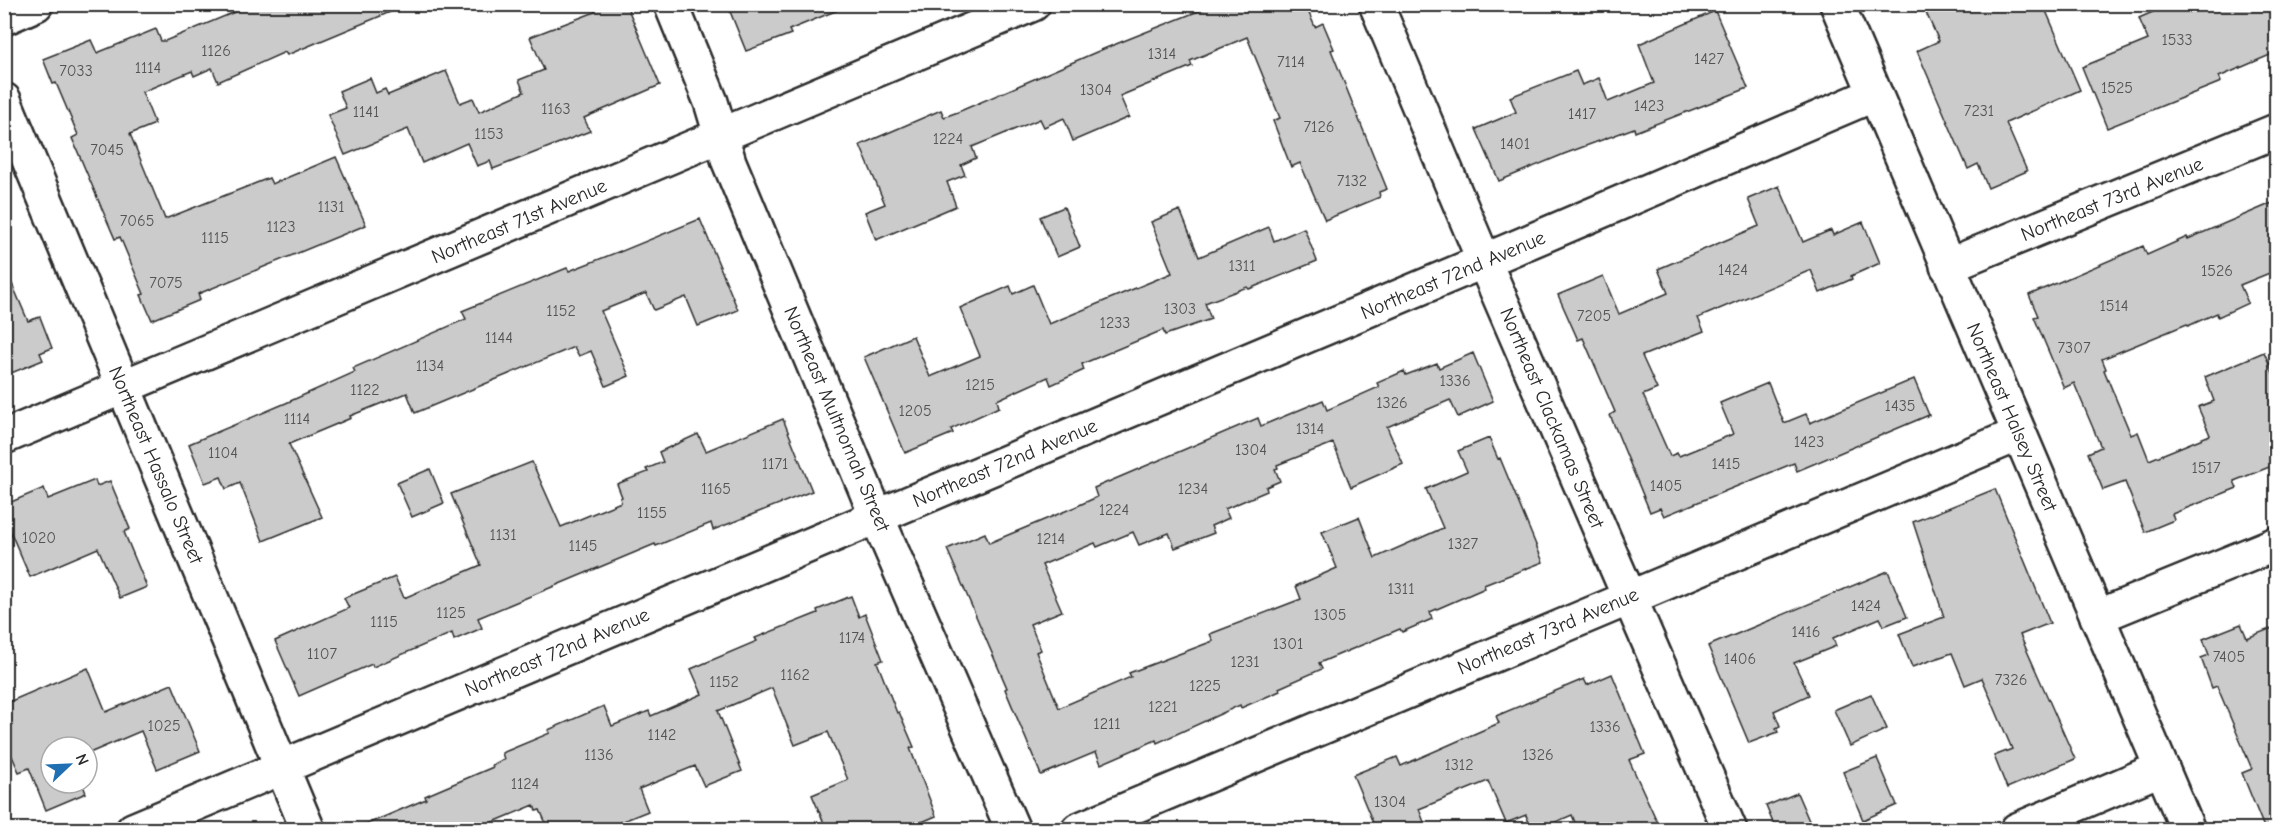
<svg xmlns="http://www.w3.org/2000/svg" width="2281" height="834" font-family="'Comic Neue',sans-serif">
<rect width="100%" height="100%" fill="#fff"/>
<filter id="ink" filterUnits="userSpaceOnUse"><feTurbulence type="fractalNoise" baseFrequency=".0167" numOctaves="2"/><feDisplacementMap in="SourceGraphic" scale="12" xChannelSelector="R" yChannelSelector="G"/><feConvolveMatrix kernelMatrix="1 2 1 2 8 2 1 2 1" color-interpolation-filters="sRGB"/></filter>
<g filter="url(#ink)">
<g fill="#cbcbcb" stroke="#2b2b2b" stroke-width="1.5">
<polygon points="254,4 407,5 287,55 285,52 218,82 212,68 194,76 192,71 142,92 155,124 130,134 165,219 269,178 272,184 336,157 366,225 198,294 200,300 152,320 141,295 144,294 120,237 115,239 102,209 72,138 78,135 56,83 53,84 43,59 91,40 97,53 156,29 161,41 165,41"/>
<polygon points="592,4 626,4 660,85 584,118 590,131 493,169 490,161 477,166 467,143 422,163 408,129 345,155 328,115 346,108 339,91 370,78 376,93 385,89 388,95 446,71 460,103 473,98 479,112 524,92 519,80 544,70 530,37 595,12"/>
<polygon points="727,4 850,4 850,5 789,30 791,34 746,51"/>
<polygon points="1216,4 1305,4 1315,27 1323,23 1334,49 1331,50 1387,189 1379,192 1380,197 1325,220 1300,163 1291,167 1273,121 1280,118 1247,37 1190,61 1192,66 1120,96 1129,117 1073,141 1064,118 1044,127 1040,119 972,147 976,158 961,165 965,175 947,182 956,206 876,240 865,212 885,204 860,145 941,110 944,117 958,112 1101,50"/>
<polygon points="1922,4 2043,4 2080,90 2006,123 2027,171 1988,188 1978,164 1968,169 1917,51 1939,41"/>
<polygon points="2171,4 2277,4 2277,52 2219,77 2221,82 2107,128 2082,67 2148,40 2139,18"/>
<polygon points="1715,11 1748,88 1635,132 1634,128 1564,154 1499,181 1476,129 1516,112 1510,97 1576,71 1582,85 1599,78 1608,102 1654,83 1639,44"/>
<polygon points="1779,186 1803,242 1831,230 1833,235 1863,222 1880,263 1851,276 1852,279 1820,293 1811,270 1698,318 1704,331 1642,356 1657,389 1643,395 1670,456 1677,453 1679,456 1733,434 1720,403 1768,383 1784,423 1806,414 1810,423 1914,379 1929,415 1797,471 1794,463 1664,516 1660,508 1650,512 1610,415 1615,412 1583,338 1578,340 1558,295 1603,276 1619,314 1668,293 1658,269 1759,226 1748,199"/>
<polygon points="2277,201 2277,270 2240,285 2248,303 2218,317 2217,313 2188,326 2187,324 2102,359 2106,369 2104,370 2131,435 2138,432 2149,460 2210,435 2198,407 2214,401 2205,377 2264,352 2277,382 2277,464 2234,481 2237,488 2172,514 2174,520 2145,532 2125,482 2103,490 2088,453 2101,447 2074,383 2064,388 2034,317 2038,316 2029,295 2143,246 2147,255 2187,237 2188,239"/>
<polygon points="1064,207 1080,247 1057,257 1040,217"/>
<polygon points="1180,210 1199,257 1269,227 1274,241 1304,228 1317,261 1249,289 1247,287 1205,303 1211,319 1165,335 1163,330 1082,364 1084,370 1051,385 1048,377 997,400 999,407 951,429 953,433 905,453 864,357 913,336 930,377 980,356 960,308 1010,286 1013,294 1033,285 1049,324 1172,273 1151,222"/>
<polygon points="700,219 738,310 698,326 686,297 654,310 646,293 601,311 629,376 606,386 591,351 579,356 574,347 415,413 407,393 350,416 351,418 289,444 322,517 263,541 240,483 226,489 221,477 205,483 189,444 286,403 355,372 353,368 466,319 462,311 567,268 569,271 620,251 620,252"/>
<polygon points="4,265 28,321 40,317 52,348 40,353 43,360 4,376"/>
<polygon points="1473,353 1493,401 1458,417 1450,400 1387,427 1403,464 1351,487 1333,443 1277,465 1278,468 1275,469 1280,481 1266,487 1267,491 1225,509 1229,518 1211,526 1214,533 1175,548 1169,533 1139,545 1133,532 1097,547 1095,543 1042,565 1062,611 1030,624 1041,650 1036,652 1059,708 1131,677 1129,673 1213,641 1210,634 1301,599 1296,586 1337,568 1322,532 1359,517 1375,558 1443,528 1426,489 1467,471 1458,451 1489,438 1498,459 1500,458 1543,562 1484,585 1485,588 1430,612 1432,619 1402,632 1400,629 1319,663 1322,669 1279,688 1280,691 1241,708 1240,705 1157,743 1156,740 1101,764 1096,752 1041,775 1005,689 1007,688 947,549 985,533 989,543 1075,507 1097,497 1094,488 1258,418 1261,426 1323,400 1327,410 1379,387 1377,383 1404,371 1406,375 1437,363 1439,368"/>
<polygon points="783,419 812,491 713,530 711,523 656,546 655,544 478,618 482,628 454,640 452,633 373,667 372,664 299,696 275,641 349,608 344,598 395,577 404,598 481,565 451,494 532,462 561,527 621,502 620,498 622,497 617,484 648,472 646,469 663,462 659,452 698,434 706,451"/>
<polygon points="430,469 444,503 412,517 397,483"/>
<polygon points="95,480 97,486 110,481 130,529 124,532 147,587 120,598 98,548 30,577 4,517 4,505 44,488 48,499"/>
<polygon points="1995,489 2050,623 2020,635 2075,759 2007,788 1994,756 2012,749 1982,678 1965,685 1952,653 1912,667 1899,634 1944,617 1913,522"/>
<polygon points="1888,571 1907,617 1884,626 1880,618 1833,638 1836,646 1794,663 1809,695 1774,711 1780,726 1776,728 1778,732 1749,743 1708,646"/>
<polygon points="851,596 859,617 865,614 883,660 877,662 897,713 899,712 914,747 910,748 936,816 903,830 827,830 812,795 848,780 828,732 795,745 772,688 718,711 742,771 704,786 695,766 639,789 648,811 601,830 549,830 540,810 536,811 534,805 474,830 353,830 426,799 425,796 493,767 492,765 504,759 502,753 550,733 548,730 604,706 612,726 649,711 651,716 702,694 691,669 757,641 755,638 818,613 817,610"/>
<polygon points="2241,624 2247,638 2277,626 2277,830 2265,830 2242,773 2252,769 2217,686 2212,688 2201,658 2209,655 2203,639"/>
<polygon points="88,668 106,712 172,684 200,751 157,769 141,731 87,754 87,747 51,747 51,783 82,783 86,793 46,810 29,768 19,772 4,738 4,704"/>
<polygon points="1612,674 1645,754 1629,760 1661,830 1578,830 1572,815 1537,830 1532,830 1526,815 1506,823 1488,781 1419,809 1427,830 1376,830 1353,775 1397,757 1401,766 1499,723 1496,716 1584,679 1587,685"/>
<polygon points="1871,694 1887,729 1850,746 1834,710"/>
<polygon points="1877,758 1897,805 1863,820 1843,772"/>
<polygon points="1797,793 1813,830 1776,830 1766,806"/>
</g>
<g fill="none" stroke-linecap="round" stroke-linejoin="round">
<g stroke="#2b2b2b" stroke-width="38">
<g id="minor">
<polyline points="671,4 711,102 729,162 877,517 1013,830"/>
<polyline points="1376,4 1484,261 1730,830"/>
<polyline points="4,18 36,4"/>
<polyline points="4,100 308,830"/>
<polyline points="1947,266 2276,131"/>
<polyline points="4,437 1033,4"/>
<polyline points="2097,617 2276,544"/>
<polyline points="133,830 1484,261 1875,94"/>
<polyline points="1078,830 2019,434"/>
<polyline points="2017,830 2162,768"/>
</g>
</g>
<g stroke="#2b2b2b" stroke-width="38">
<polyline id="major" points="1837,4 2188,830"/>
</g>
<use href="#minor" stroke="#fff" stroke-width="33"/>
<use href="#major" stroke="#fff" stroke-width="33"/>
</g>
</g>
<g text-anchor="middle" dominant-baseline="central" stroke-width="4.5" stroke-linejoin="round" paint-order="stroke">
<g font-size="16" fill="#535353">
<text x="2177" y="40">1533</text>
<text x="216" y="51">1126</text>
<text x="1162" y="54">1314</text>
<text x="1709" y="59">1427</text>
<text x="1291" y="62">7114</text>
<text x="148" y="68">1114</text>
<text x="76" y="71">7033</text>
<text x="2117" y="88">1525</text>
<text x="1096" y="90">1304</text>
<text x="1649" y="106">1423</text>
<text x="556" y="109">1163</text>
<text x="1979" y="111">7231</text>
<text x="366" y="112">1141</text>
<text x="1582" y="114">1417</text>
<text x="1319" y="127">7126</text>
<text x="489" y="134">1153</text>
<text x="948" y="139">1224</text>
<text x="1515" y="144">1401</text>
<text x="107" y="150">7045</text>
<text x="1352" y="181">7132</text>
<text x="331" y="207">1131</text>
<text x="137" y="221">7065</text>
<text x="281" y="227">1123</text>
<text x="215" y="238">1115</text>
<text x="1242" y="266">1311</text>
<text x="1733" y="270">1424</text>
<text x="2217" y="271">1526</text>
<text x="166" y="283">7075</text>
<text x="2114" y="306">1514</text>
<text x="1180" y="309">1303</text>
<text x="561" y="311">1152</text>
<text x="1594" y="316">7205</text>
<text x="1115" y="323">1233</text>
<text x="499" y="338">1144</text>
<text x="2074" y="348">7307</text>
<text x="430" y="366">1134</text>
<text x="1455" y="381">1336</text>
<text x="980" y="385">1215</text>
<text x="365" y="390">1122</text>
<text x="1392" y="403">1326</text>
<text x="1900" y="406">1435</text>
<text x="915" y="411">1205</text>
<text x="297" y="419">1114</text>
<text x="1310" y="429">1314</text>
<text x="1809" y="442">1423</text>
<text x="1251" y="450">1304</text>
<text x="223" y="453">1104</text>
<text x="775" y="464">1171</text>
<text x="1726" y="464">1415</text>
<text x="2206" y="468">1517</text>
<text x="1666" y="486">1405</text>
<text x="716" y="489">1165</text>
<text x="1193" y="489">1234</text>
<text x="1114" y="510">1224</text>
<text x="652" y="513">1155</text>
<text x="503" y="535">1131</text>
<text x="39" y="538">1020</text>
<text x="1051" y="539">1214</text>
<text x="1463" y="544">1327</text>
<text x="583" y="546">1145</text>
<text x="1401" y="589">1311</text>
<text x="1866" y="606">1424</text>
<text x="451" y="613">1125</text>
<text x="1330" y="615">1305</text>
<text x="384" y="622">1115</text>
<text x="1806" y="632">1416</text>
<text x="852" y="638">1174</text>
<text x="1288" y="644">1301</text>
<text x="322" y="654">1107</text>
<text x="2229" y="657">7405</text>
<text x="1740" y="659">1406</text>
<text x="1245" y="662">1231</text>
<text x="795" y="675">1162</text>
<text x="2011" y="680">7326</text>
<text x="724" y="682">1152</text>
<text x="1205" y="686">1225</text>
<text x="1163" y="707">1221</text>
<text x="1107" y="724">1211</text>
<text x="164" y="726">1025</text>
<text x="1605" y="727">1336</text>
<text x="662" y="735">1142</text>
<text x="599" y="755">1136</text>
<text x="1538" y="755">1326</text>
<text x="1459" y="765">1312</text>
<text x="525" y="784">1124</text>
<text x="1390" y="802">1304</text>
</g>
<g font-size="20" fill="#2b2b2b" stroke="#fff">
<text transform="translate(2112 199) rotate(-22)">Northeast 73rd Avenue</text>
<text transform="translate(519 221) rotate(-23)">Northeast 71st Avenue</text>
<text transform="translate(1453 275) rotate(-23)">Northeast 72nd Avenue</text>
<text transform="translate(2012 417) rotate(67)">Northeast Halsey Street</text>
<text transform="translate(1552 418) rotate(67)">Northeast Clackamas Street</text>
<text transform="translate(837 419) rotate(67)">Northeast Multnomah Street</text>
<text transform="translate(1005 463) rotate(-23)">Northeast 72nd Avenue</text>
<text transform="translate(156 465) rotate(67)">Northeast Hassalo Street</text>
<text transform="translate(1548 631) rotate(-23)">Northeast 73rd Avenue</text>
<text transform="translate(557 652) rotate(-23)">Northeast 72nd Avenue</text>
</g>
</g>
<rect width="2281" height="834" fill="none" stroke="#fff" stroke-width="24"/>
<rect x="12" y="12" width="2257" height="810" fill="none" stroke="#2b2b2b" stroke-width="2" filter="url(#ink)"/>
<g transform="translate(69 765) rotate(67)"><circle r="28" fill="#ffffff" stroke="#aaaaaa" stroke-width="1.5"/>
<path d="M0-4.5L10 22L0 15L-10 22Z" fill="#1f6fb2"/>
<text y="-9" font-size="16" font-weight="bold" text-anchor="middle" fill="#2b2b2b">N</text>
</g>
</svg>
